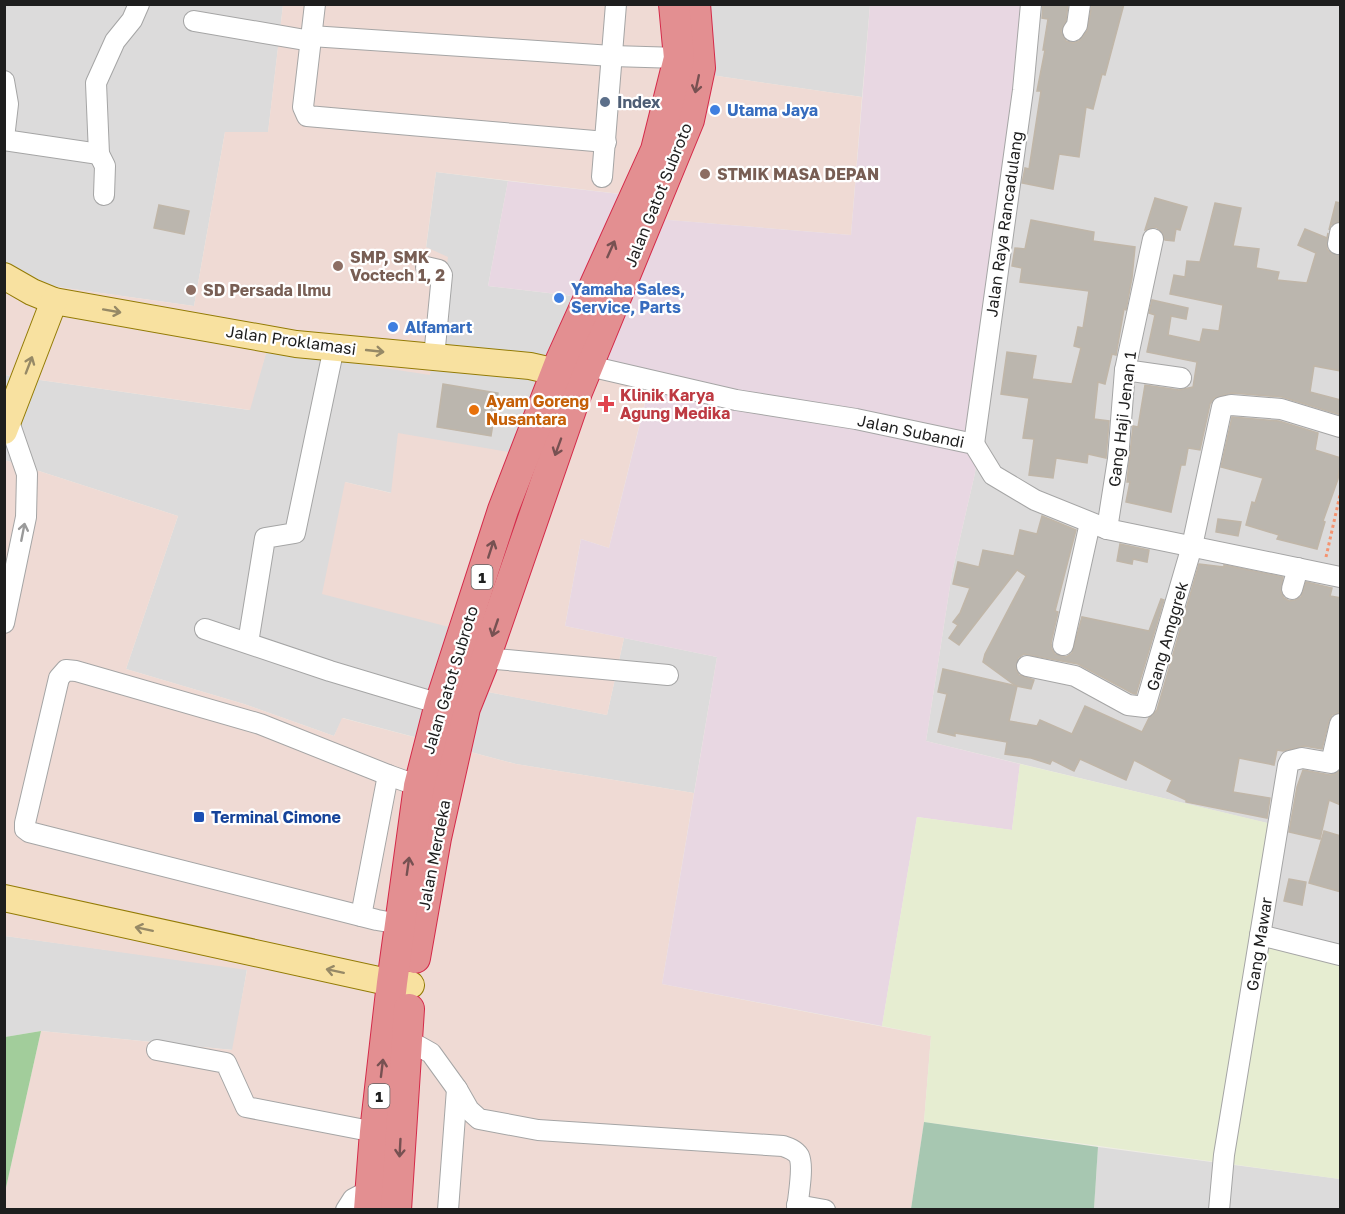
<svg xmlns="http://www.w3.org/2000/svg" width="1345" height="1214" font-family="'Golos Text',sans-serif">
<rect width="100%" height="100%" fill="#efede5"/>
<g fill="#dcdbdb">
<polygon points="4,5 283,5 268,133 225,132 194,306 22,282 5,272"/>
<polygon points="661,5 870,5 862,97 669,69"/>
<polygon points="1024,5 1340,5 1340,949 1255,922 1271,824 926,741 952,573 975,473"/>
<polygon points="436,172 508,181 488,286 573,296 514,453 392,493 345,482 449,627 432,681 607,715 624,638 717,657 694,793 516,764 343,718 334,736 244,704 126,669 178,516 5,460 5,375 249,410 267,349 426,248"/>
<polygon points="5,936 247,969 233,1050 41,1031 5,1037"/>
<polygon points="1098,1147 1340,1179 1340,1209 1094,1210"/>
</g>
<g fill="#efdad4">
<polygon points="283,5 661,5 669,69 862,97 851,235 656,219 637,196 436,172 426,247 448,257 430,375 267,350 250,410 5,375 4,272 22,282 194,306 225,132 268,132"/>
<polygon points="573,296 610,300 653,370 609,548 581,539 565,626 624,638 607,715 431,681 449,627 322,594 345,482 391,493 398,433 514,453"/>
<polygon points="5,460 178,516 126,669 244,704 334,736 342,718 516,764 694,793 662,984 931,1036 924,1122 911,1209 5,1209 5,1192 41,1031 232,1050 247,970 5,936"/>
</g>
<polygon fill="#e8d7e2" points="870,5 1024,5 975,473 952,573 926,741 1020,764 1012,830 917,817 882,1026 662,984 717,657 565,626 581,539 609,548 653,371 593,357 609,300 488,286 508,181 637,196 657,219 851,235"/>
<polygon fill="#e6edd1" points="1020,764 1272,824 1255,922 1340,949 1340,1179 924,1122 931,1036 882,1026 917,817 1012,830"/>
<polygon fill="#a2cd9b" points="41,1031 5,1192 5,1037"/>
<polygon fill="#a7c7b1" points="924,1122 1098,1147 1094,1209 911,1209"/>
<g fill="#bbb6ae" stroke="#c0b6a8" stroke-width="1.5">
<polygon points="1043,4 1068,4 1066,21 1061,31 1066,41 1073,43 1079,41 1087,31 1092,4 1124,4 1105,75 1102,74 1093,109 1086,107 1079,157 1059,154 1053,189 1022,183 1025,168 1029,169 1041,91 1037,91 1045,50 1043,50 1048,19 1042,18"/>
<polygon points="1155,198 1187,207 1180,230 1176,229 1174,241 1165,240 1161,231 1156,227 1145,230"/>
<polygon points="1336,202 1341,203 1341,221 1331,225 1329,230"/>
<polygon points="1215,203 1241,208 1233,246 1259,249 1256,268 1279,272 1277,280 1307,283 1316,253 1298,245 1305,229 1327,238 1328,233 1327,249 1331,253 1341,255 1341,371 1314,366 1310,392 1341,400 1341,415 1282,397 1232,393 1214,398 1210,404 1200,450 1188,448 1185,465 1181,465 1171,512 1126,502 1130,482 1127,482 1133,426 1138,427 1145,385 1179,390 1193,387 1197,362 1147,352 1155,315 1149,313 1152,300 1188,308 1186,319 1171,316 1168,335 1200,342 1203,329 1219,331 1223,305 1170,294 1174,275 1185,277 1187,261 1200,262"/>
<polygon points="159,205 189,211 184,234 154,228"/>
<polygon points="1031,220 1094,232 1093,241 1135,247 1132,278 1126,310 1124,309 1116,355 1112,354 1105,384 1098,382 1094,419 1109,421 1106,458 1088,454 1087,463 1056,458 1053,478 1029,475 1034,439 1023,438 1029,398 1001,394 1007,352 1036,356 1032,379 1072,384 1081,348 1074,346 1078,327 1083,328 1089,291 1020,282 1022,268 1012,266 1015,248 1025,249"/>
<polygon points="443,384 498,393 491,436 437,427"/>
<polygon points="1232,417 1279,421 1318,433 1315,450 1341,458 1338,479 1323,521 1325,522 1317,549 1277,539 1279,535 1246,525 1252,502 1255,503 1263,478 1221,467"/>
<polygon points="1042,516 1076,530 1055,611 1058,612 1051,643 1052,649 1055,654 1066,657 1072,653 1082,617 1149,631 1161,599 1164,600 1136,694 1132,693 1078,664 1024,654 1018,658 1016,669 1019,675 1034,680 1031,689 1016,686 983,662 985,654 1026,576 1017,570 959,645 949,638 958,625 953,622 960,613 970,588 953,584 958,562 979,567 983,550 1014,556 1020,530 1037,534"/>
<polygon points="1218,519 1241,522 1238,536 1216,532"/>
<polygon points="1120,544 1149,550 1147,562 1133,559 1132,564 1117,561"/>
<polygon points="1199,564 1224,567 1224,565 1283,577 1281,592 1284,598 1289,601 1295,600 1301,597 1306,582 1332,588 1330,596 1341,598 1341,712 1332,715 1329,721 1322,749 1304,746 1283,751 1277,750 1274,765 1239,758 1233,792 1270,798 1267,818 1186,802 1186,800 1167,791 1172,780 1134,760 1126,780 1080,759 1074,771 1052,760 1050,764 1031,758 1005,754 1007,742 955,733 955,736 938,732 947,694 938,692 943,669 1017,686 1009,721 1037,726 1040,720 1072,734 1085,706 1142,732 1149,718 1157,710"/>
<polygon points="1303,770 1330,775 1335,774 1341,770 1341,805 1329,800 1320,839 1289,832 1297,787"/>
<polygon points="1324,831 1341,836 1341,892 1309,883"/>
<polygon points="1289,879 1306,882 1302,905 1284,901"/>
</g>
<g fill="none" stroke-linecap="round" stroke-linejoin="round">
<g stroke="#a5a5a5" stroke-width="22">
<g id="minor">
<polyline points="315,4 303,107 307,116 606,142"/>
<polyline points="194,21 311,41"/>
<polyline points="1073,31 1077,25 1080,4"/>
<polyline points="311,36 612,56 679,58"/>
<polyline points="4,81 8,104 4,138"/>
<polyline points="4,140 99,154"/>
<polyline points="602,177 616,4"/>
<polyline points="104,195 105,166 99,154 96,83 115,41 132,20 139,4"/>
<polyline points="1338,244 1340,233"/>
<polyline points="426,267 439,270 442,275 434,357"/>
<polyline points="576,363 736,400 856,419 974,444 993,475 1035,500 1107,529 1340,577"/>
<polyline points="1125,370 1181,378"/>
<polyline points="974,444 1023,90 1031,4"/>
<polyline points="1107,529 1118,459 1125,370 1153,239"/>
<polyline points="1292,589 1298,568"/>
<polyline points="4,623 26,517 27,474 8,419"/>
<polyline points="205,629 330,671 440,704"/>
<polyline points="248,643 265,538 295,533 334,347"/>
<polyline points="1063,645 1090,523"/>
<polyline points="485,658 668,675"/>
<polyline points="1027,666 1075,676 1128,705 1145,707 1192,546 1222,407 1231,405 1281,409 1340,427"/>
<polyline points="361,916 388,775"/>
<polyline points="400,924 377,920 29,832 25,829 25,823 59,678 66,670 76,671 260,724 388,775 430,790"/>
<polyline points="1260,935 1340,955"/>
<path d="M406,1039L431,1053L457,1089L469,1110L479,1119L538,1130L783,1146C789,1148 795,1150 799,1156C804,1167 798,1197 797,1210"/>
<polyline points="157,1050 226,1063 246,1107 375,1132"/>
<polyline points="797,1205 825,1210"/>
<polyline points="346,1210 353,1199 370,1190"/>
<polyline points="448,1210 457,1089"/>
<polyline points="1219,1210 1224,1155 1288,765 1290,761 1302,758 1331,763 1340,724"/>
</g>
</g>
<g stroke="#937b05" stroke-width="28">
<g id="major">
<polyline points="4,276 32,292 54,301 296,344 530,366 574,376"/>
<polyline points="4,431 54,301"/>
<polyline points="4,898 392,983 411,985"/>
</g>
</g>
<g stroke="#d42a49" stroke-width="32">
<g id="highway">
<polyline points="415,958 436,838 465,708 485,658 577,392 689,120 700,68 695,4"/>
<polyline points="369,1210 375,1132 392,983 419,786 440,704 503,510 561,360 656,150 679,58 674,4"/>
<polyline points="396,1210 409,1009"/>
</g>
</g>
<polyline stroke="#f59370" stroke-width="3" stroke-dasharray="3 3" stroke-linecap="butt" points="1326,557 1340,495"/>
<use href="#minor" stroke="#fff" stroke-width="20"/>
<use href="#major" stroke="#f8e1a0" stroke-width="26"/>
<use href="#highway" stroke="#e38f91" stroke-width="30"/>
</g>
<defs><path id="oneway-shaft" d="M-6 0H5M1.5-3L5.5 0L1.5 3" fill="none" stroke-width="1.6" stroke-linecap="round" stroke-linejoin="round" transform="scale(1.5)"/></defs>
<g stroke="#775152">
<use href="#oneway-shaft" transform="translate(697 84) rotate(102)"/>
<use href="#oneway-shaft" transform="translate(611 249) rotate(-66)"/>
<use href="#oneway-shaft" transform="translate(558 447) rotate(110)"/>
<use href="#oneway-shaft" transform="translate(491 549) rotate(-72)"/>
<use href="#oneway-shaft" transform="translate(495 628) rotate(109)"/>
<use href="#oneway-shaft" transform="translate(408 866) rotate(-82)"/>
<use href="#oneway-shaft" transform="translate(382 1068) rotate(-83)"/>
<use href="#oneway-shaft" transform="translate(400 1148) rotate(93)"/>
</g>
<g stroke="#968966">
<use href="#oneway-shaft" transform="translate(112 311) rotate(10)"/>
<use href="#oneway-shaft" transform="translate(375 351) rotate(6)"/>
<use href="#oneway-shaft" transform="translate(29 365) rotate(-69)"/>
<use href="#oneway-shaft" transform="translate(144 929) rotate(-168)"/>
<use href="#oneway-shaft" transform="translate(335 971) rotate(-168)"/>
</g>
<use stroke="#9a9a9a" href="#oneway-shaft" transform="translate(23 532) rotate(-79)"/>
<circle fill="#5c6f8a" stroke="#fff" stroke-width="2" cx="605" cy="102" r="6"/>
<g fill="#3f7fe0" stroke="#fff" stroke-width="2">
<circle cx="715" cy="110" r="6"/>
<circle cx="559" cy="298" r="6"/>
<circle cx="393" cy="327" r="6"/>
</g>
<g fill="#8d6e63" stroke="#fff" stroke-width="2">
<circle cx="705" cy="174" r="6"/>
<circle cx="338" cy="266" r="6"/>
<circle cx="191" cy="290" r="6"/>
</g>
<path fill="#e0444e" stroke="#fff" stroke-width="2" d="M603 395h6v6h6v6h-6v6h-6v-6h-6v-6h6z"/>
<circle fill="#e8710a" stroke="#fff" stroke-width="2" cx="474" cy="410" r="6"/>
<rect fill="#1a4fb4" stroke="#fff" stroke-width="2" x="193" y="811" width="12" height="12" rx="3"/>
<g text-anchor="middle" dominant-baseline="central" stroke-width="4.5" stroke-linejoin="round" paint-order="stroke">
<g fill="#fff" stroke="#626262" stroke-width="1.5">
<rect x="471.5" y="565" width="21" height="24" rx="4.5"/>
<rect x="368.5" y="1084" width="21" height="24" rx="4.5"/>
</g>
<g font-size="15" font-weight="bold" fill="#1e1e1e">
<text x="482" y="577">1</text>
<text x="379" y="1096">1</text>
</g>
<g font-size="16" font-weight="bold" fill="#4e5e75" stroke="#fff" text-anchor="start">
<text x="617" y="102">Index</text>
</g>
<g font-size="16" font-weight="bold" fill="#366cbe" stroke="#fff" text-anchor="start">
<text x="727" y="110">Utama Jaya</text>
<text x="571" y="289">Yamaha Sales,<tspan x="571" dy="18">Service, Parts</tspan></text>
<text x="405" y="327">Alfamart</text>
</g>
<g font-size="16" font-weight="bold" fill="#785e54" stroke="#fff" text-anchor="start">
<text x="717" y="174">STMIK MASA DEPAN</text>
<text x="350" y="257">SMP, SMK<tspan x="350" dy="18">Voctech 1, 2</tspan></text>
<text x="203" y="290">SD Persada Ilmu</text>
</g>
<g font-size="16" fill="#1e1e1e" stroke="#fff">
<text transform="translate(658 195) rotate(-68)">Jalan Gatot Subroto</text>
<text transform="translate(1004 224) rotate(-82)">Jalan Raya Rancadulang</text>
<text transform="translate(291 340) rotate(8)">Jalan Proklamasi</text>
<text transform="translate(1122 419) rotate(-83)">Gang Haji Jenan 1</text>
<text transform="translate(911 431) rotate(12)">Jalan Subandi</text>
<text transform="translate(1167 636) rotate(-74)">Gang Amggrek</text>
<text transform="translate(450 680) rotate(-73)">Jalan Gatot Subroto</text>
<text transform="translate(434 855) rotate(-79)">Jalan Merdeka</text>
<text transform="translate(1259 944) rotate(-81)">Gang Mawar</text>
</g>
<g font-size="16" font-weight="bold" fill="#be3a42" stroke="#fff" text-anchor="start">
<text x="620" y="395">Klinik Karya<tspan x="620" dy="18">Agung Medika</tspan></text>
</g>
<g font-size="16" font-weight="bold" fill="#c56008" stroke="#fff" text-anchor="start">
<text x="486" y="401">Ayam Goreng<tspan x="486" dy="18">Nusantara</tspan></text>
</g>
<g font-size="16" font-weight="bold" fill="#164399" stroke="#fff" text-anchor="start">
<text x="211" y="817">Terminal Cimone</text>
</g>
</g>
<rect width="1345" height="1214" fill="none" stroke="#1e1e1e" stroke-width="12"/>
</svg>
